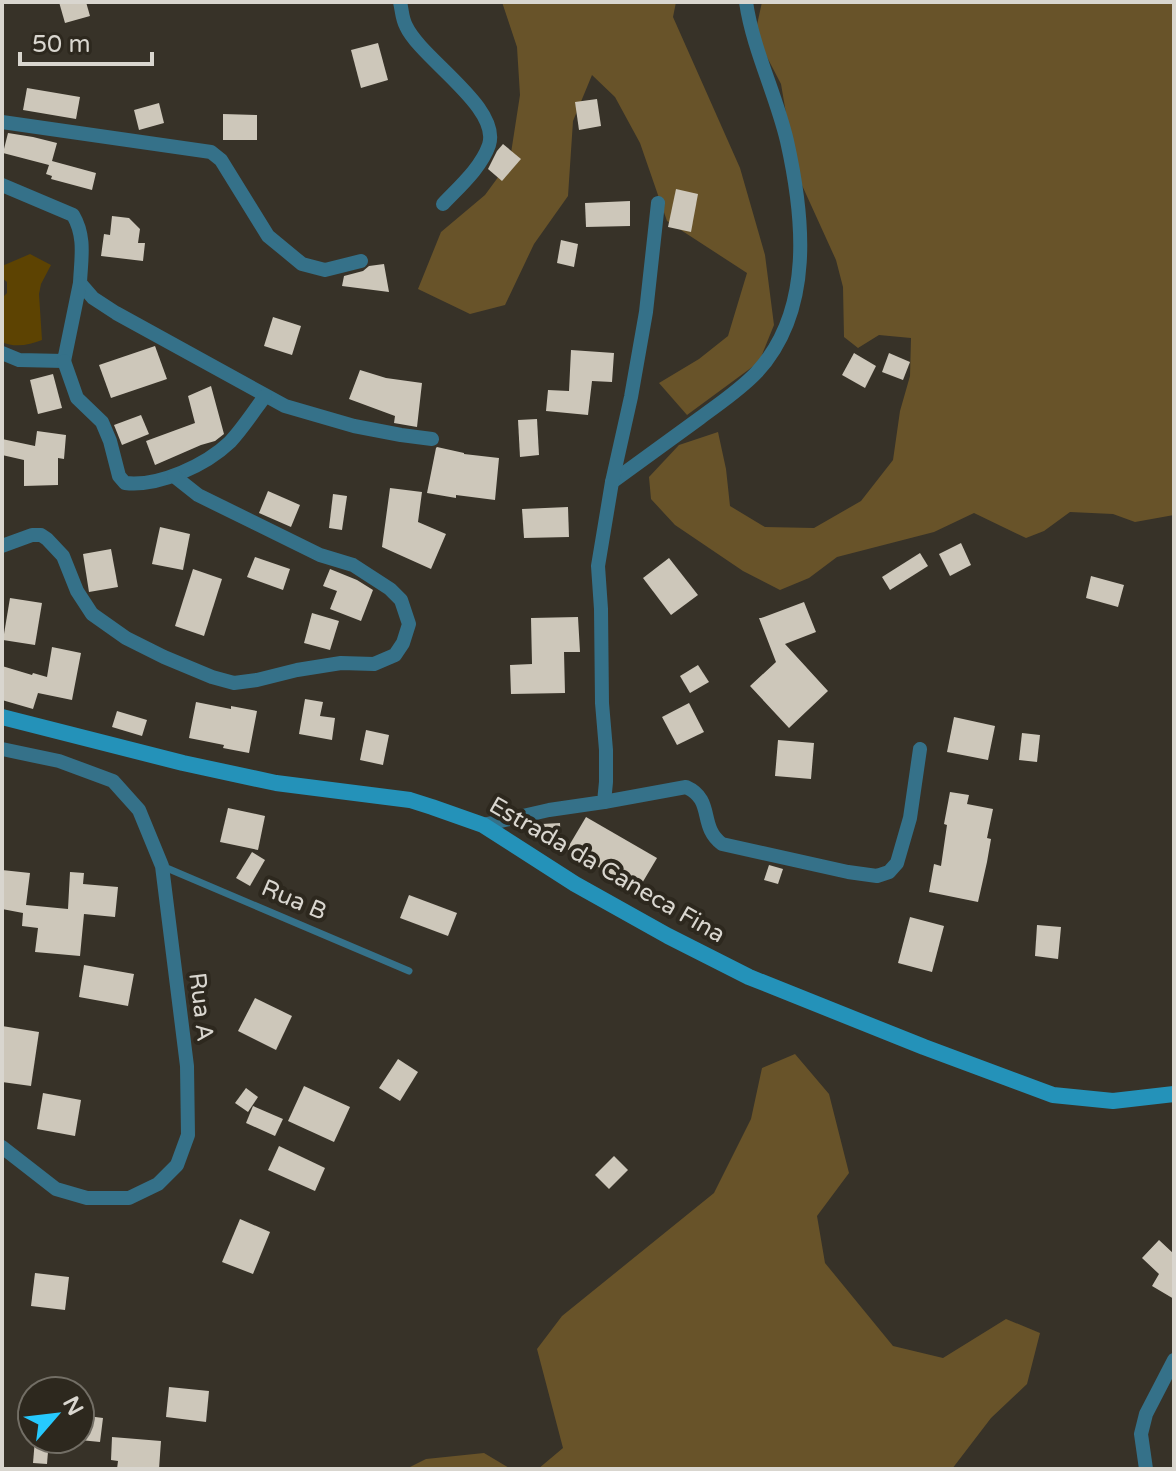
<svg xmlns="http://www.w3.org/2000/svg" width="1176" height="1471" font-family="'Varela Round',sans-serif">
<rect width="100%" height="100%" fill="#373228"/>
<g fill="#685329">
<polygon points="502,2 676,2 673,17 740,168 765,255 774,325 759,362 687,415 659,383 699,359 728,336 747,273 667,221 640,143 615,97 592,75 573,121 568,196 534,244 505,305 470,314 418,289 441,232 485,195 507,165 511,153 520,95 517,47"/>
<polygon points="762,2 1174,2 1174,515 1135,522 1113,514 1070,512 1044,531 1026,538 974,513 934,532 837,557 809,578 780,590 743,571 675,525 651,499 649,477 679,445 718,432 726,469 730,506 765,527 814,528 861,501 893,460 900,411 910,376 911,338 879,335 858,348 844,337 843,287 836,260 796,172 781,84 755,34"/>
<polygon points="795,1054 829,1094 849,1173 817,1216 825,1263 893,1346 943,1358 1006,1319 1040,1333 1027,1384 991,1418 952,1469 538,1469 563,1448 537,1349 562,1316 714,1193 751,1119 762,1068"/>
<polygon points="484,1453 511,1469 406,1469 426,1459"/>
</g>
<path fill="#5d4302" d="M30,254L51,265L41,284L39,294L42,340C30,345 14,348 2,342V298L7,293V282L2,278V266Z"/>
<g fill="#cdc7ba">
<polygon points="59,2 86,2 90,16 65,23"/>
<polygon points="378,43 388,80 361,88 351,50"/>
<polygon points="27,88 80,97 76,119 23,110"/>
<polygon points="597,99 601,126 579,130 575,102"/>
<polygon points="159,103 164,123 139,130 134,110"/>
<polygon points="223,114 257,115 257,140 223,140"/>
<polygon points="8,133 33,137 57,143 52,161 96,173 92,190 51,179 52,176 46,174 49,165 3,153"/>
<polygon points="503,144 521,159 502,181 488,169 497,151"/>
<polygon points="676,189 698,194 691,232 668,227"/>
<polygon points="630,201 630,226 586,227 585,203"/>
<polygon points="112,216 129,218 140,229 138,243 145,243 143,261 101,256 104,234 110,235"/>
<polygon points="561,240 578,244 574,267 557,263"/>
<polygon points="384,264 389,292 342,286 344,276 363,271 369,266"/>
<polygon points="273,317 301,326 292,355 264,346"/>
<polygon points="155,346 167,379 111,398 99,365"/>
<polygon points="571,350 614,353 612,382 592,381 588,415 546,411 548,390 569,391"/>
<polygon points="854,353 876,366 865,388 842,375"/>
<polygon points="889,353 910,362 903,380 882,372"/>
<polygon points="360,370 386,378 422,383 417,427 394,423 395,416 349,399"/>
<polygon points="53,374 62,408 38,414 30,380"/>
<polygon points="211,386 224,434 215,441 201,445 155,465 146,441 195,423 188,396"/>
<polygon points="141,415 149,434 122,445 114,425"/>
<polygon points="537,419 539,455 520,457 518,420"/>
<polygon points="37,431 66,435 64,459 58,458 58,485 24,486 24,460 2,455 2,439 35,446"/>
<polygon points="437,447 464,453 464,454 499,458 495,500 456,495 456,498 427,493 436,448"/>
<polygon points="390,488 422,492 418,522 446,534 431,569 382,547"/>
<polygon points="268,491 300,505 291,527 259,513"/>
<polygon points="333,494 347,496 342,530 329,528"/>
<polygon points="568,507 569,537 524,538 522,509"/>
<polygon points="160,527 190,534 183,570 152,564"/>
<polygon points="961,543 971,565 950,576 939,554"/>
<polygon points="111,549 118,587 89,592 83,554"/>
<polygon points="920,553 928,566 890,590 882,577"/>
<polygon points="255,557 290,569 283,590 247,577"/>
<polygon points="669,558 698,595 671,615 643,578"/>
<polygon points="193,569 222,579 204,636 175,626"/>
<polygon points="330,569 357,580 373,590 361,621 330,609 337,591 323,586"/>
<polygon points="1091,576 1124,585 1118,607 1086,598"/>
<polygon points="10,598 42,603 35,645 3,640"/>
<polygon points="804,602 816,632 785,644 828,691 789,728 750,686 776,662 759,618 761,618"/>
<polygon points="312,613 339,621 330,650 304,643"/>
<polygon points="578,617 580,652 564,652 565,693 511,694 510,665 532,664 531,618"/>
<polygon points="52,647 81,653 72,700 38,693 33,709 2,700 2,666 32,675 33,673 47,677"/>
<polygon points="698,665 709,682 690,693 680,676"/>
<polygon points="305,699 323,702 320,716 335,718 332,740 299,734"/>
<polygon points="196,702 231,709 231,706 257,711 249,753 223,748 224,745 189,738"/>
<polygon points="689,703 704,732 677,745 662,717"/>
<polygon points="117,711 147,720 142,736 112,727"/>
<polygon points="954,717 995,726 988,760 947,752"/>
<polygon points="366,730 389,735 383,765 360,760"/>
<polygon points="1022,733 1040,735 1037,762 1019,760"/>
<polygon points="778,740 814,743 811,779 775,776"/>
<polygon points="950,792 969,795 967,804 993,809 987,838 991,839 987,862 978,902 929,892 934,864 941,866 947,825 944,824"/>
<polygon points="228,808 265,816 258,850 220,842"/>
<polygon points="586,817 657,858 638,890 567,849"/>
<polygon points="560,823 561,844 544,845 542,824"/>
<polygon points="252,852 265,860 250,886 236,878"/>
<polygon points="769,865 783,869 778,884 764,880"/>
<polygon points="2,870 30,873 26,905 68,909 70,872 84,873 83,884 118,887 115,917 84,914 80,956 35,952 38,928 22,926 23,913 2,909"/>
<polygon points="409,895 457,913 448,936 400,918"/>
<polygon points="910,917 944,926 932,972 898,963"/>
<polygon points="1037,925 1061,927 1058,959 1035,956"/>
<polygon points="84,965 134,974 128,1006 79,997"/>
<polygon points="255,998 292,1016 276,1050 238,1031"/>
<polygon points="2,1026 39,1032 31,1086 2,1082"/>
<polygon points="398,1059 418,1072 400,1101 379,1088"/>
<polygon points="304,1086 350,1107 334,1142 288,1121"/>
<polygon points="246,1088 258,1097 248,1112 235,1103"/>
<polygon points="43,1093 81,1100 75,1136 37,1129"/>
<polygon points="253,1106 283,1119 275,1136 246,1123"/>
<polygon points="279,1146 325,1168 315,1191 268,1170"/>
<polygon points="614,1156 628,1170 609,1189 595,1175"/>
<polygon points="240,1219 270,1232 253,1274 222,1262"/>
<polygon points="1159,1240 1174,1254 1174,1299 1152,1286 1159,1274 1142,1258"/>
<polygon points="35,1273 69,1277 65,1310 31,1306"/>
<polygon points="169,1387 209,1391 206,1422 166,1417"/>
<polygon points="80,1415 103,1418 100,1442 80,1440"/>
<polygon points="112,1437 161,1441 159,1469 117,1469 118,1461 111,1460"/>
<polygon points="35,1439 49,1439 47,1464 33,1463"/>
</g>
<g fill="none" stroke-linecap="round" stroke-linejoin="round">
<polyline stroke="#357189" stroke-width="7" points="162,866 409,971"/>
<g stroke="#357189" stroke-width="14">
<path d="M400,2C402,10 402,19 406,26C421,59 501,107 489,145C481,168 459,187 443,204"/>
<polyline points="2,122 211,152 221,160 268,236 302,264 325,270 361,261"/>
<path d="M2,185L73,215C86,237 81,259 80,283L93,298L116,313L285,406L354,426L401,435L432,439"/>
<polyline points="2,353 19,360 64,361 80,283"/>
<path d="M64,361L77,398L102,422L110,441L119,476L125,483C159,487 206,465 230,442C243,428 254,411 265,396"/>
<path d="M612,482C641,461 671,439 700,418C720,403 740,390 757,372C814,310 804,217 787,141C776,94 753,50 746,2"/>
<polyline points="2,546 32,535 41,535 47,539 63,556 77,591 92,614 126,638 164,657 212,677 234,683 257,680 297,670 341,663 374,664 395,655 403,643 409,624 401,600 390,589 353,565 320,555 198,495 174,476"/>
<polyline points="2,749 59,761 113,781 139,810 162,866 187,1066 188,1135 177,1165 158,1184 129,1198 87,1198 56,1189 2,1147"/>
<path d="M604,802L686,787C715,800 698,826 722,844L848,872L877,876L889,872L897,863L910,818L920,749"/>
<polyline points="483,825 549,810 604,802 606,782 606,750 602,703 601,609 598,566 612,482 631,397 646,312 658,203"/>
<polyline points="1146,1469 1141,1434 1146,1414 1174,1360"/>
</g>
<polyline stroke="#2492b9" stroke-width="16" points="2,717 183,763 276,783 410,800 432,807 483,825 575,884 668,936 749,977 924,1047 1053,1095 1113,1101 1174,1094"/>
</g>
<g text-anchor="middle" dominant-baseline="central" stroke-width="8" stroke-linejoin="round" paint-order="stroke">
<g font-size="24" fill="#d9d6cf" stroke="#2d281e">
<text transform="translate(607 870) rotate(30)">Estrada da Caneca Fina</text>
<text transform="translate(294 900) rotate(23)">Rua B</text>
<text transform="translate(201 1007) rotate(83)">Rua A</text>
</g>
</g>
<rect width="1176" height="1471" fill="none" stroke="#d9d6cf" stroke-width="8"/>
<g transform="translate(56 1415) rotate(62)"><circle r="38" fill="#2d281e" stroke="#726e65" stroke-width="2"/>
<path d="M0-6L14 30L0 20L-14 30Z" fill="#26c9fe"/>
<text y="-12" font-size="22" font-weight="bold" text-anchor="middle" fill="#d9d6cf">N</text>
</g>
<path d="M20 52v12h132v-12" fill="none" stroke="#d9d6cf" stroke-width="4"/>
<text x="32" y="52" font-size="24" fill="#d9d6cf" stroke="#2d281e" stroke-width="6" paint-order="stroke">50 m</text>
</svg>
